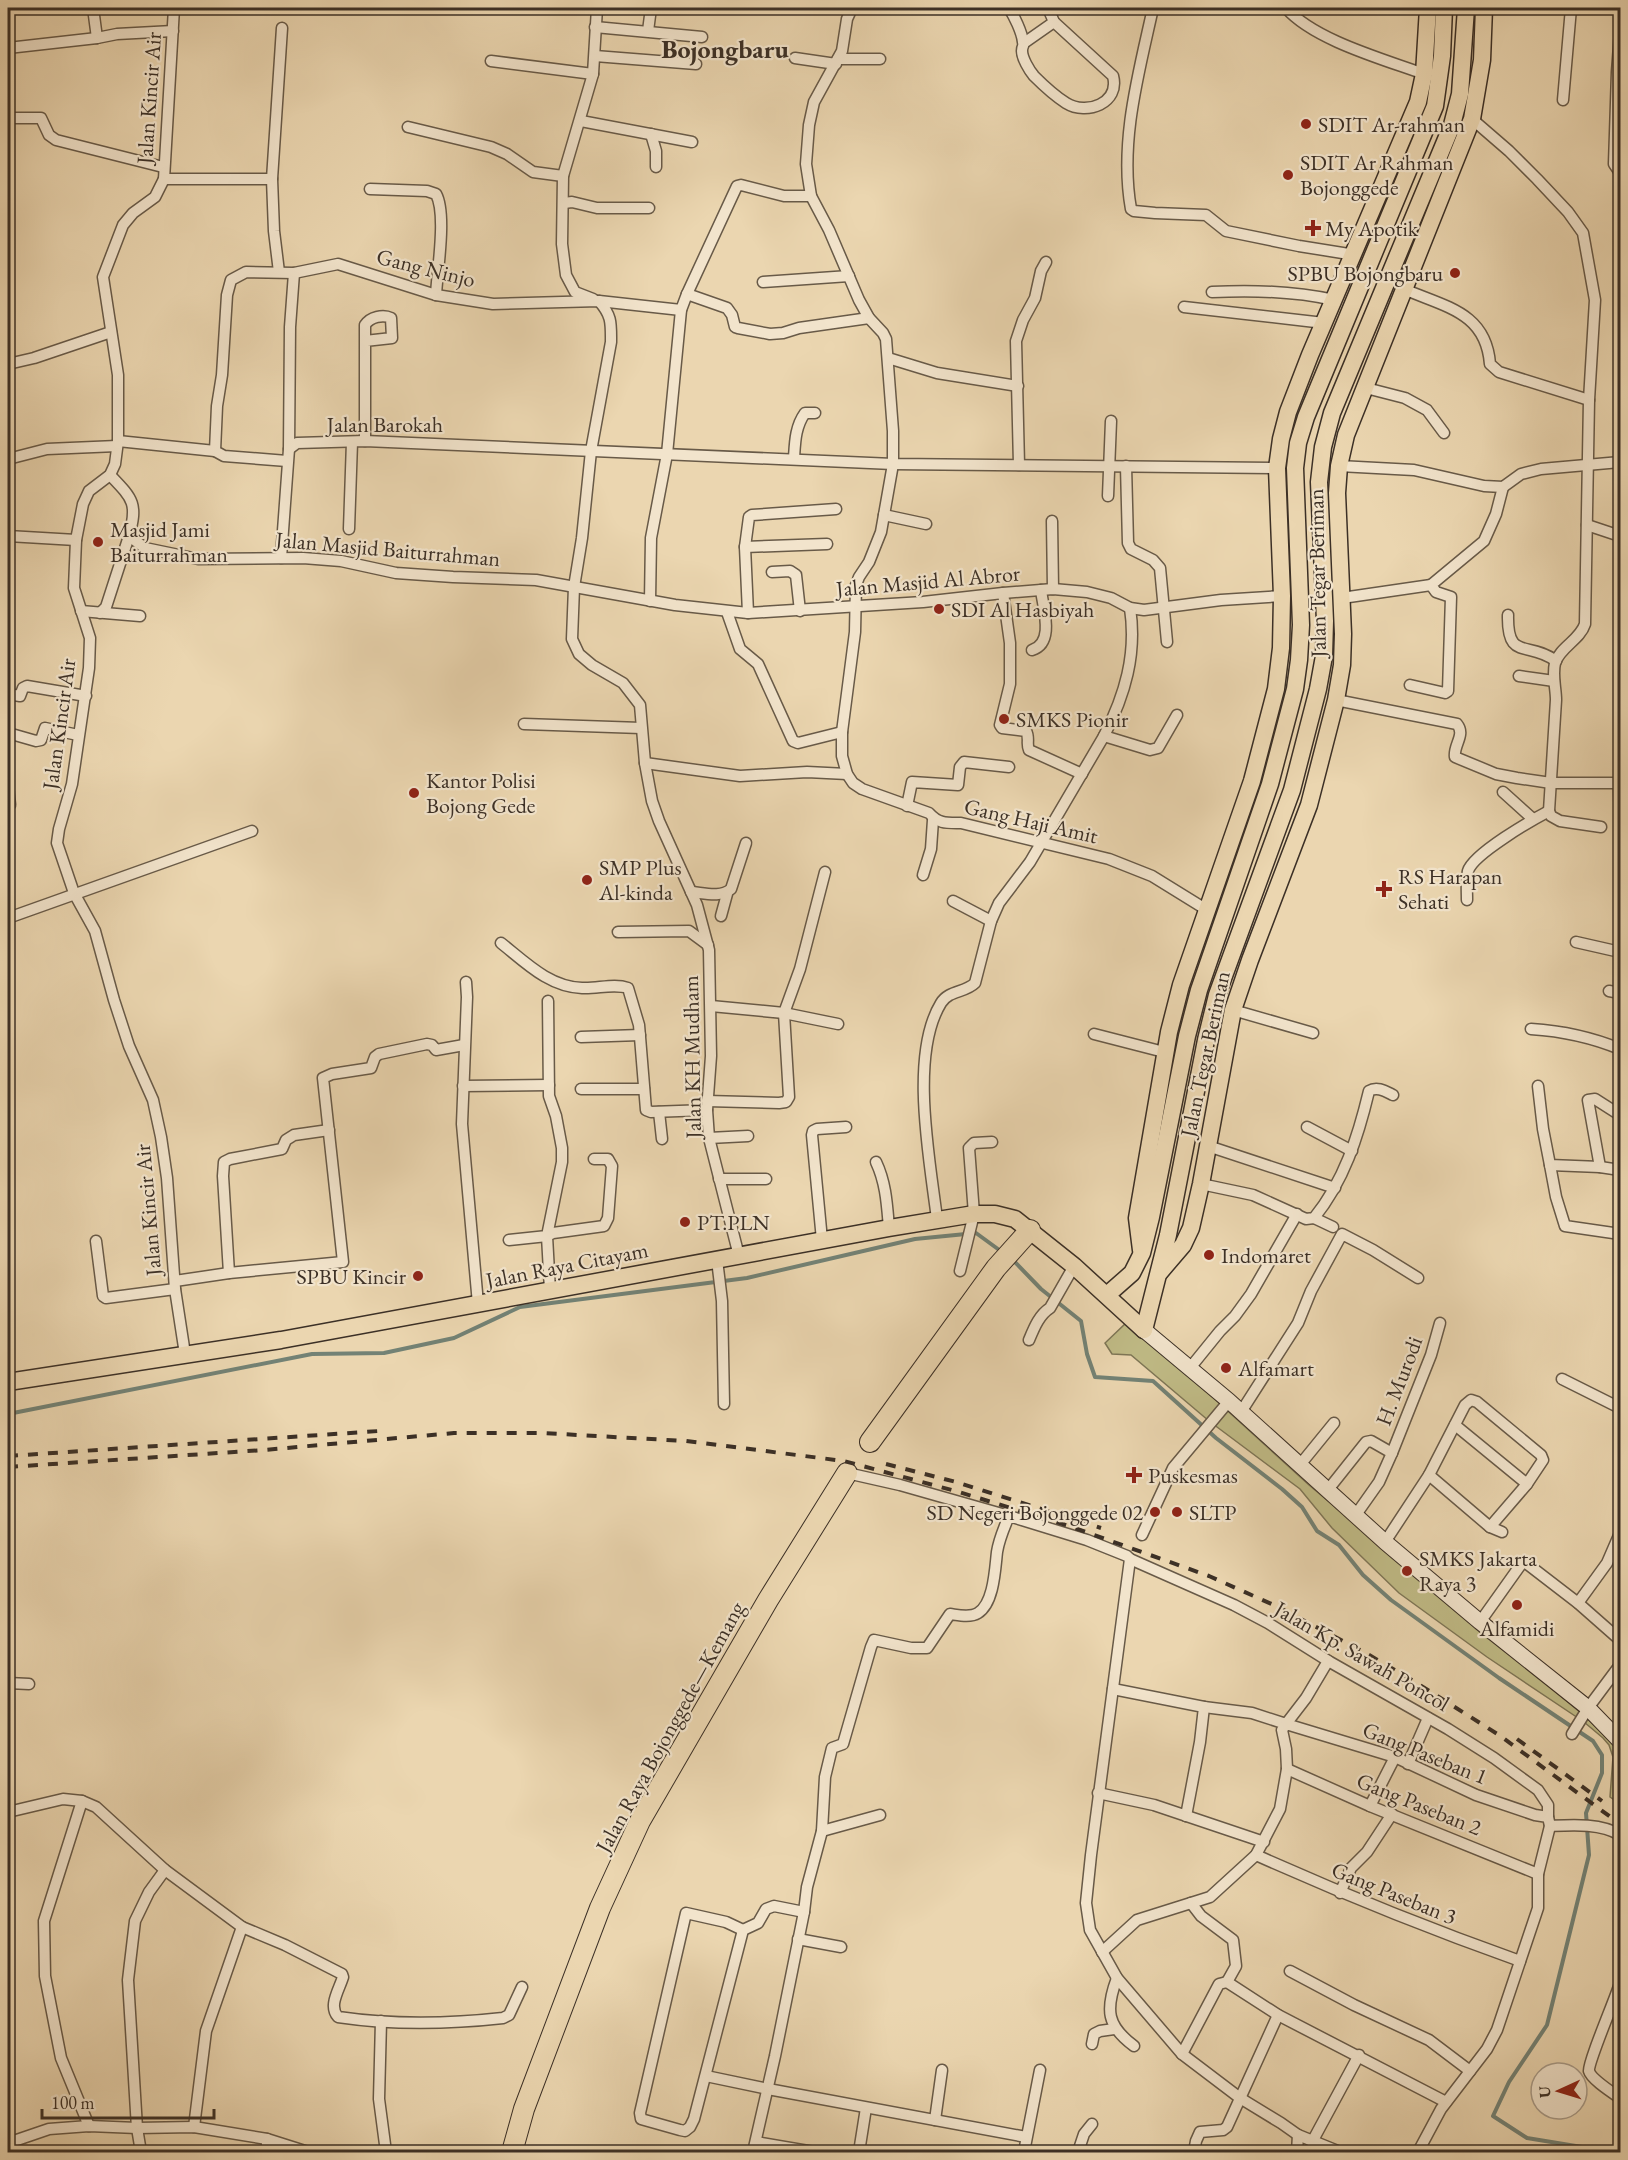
<svg xmlns="http://www.w3.org/2000/svg" width="1628" height="2160" font-family="'EB Garamond',serif">
<rect width="100%" height="100%" fill="#ebd6b0"/>
<filter id="stains"><feTurbulence type="fractalNoise" baseFrequency=".00333" numOctaves="4"/><feColorMatrix values="0 0 0 0 .2 0 0 0 0 .09 0 0 0 0 .02 0 0 0 .5 -.17"/></filter>
<radialGradient id="worn" r=".72"><stop offset=".6" stop-color="#630" stop-opacity="0"/><stop offset="1" stop-color="#630" stop-opacity=".3"/></radialGradient>
<polygon fill="#c0bb86" stroke="#7e7656" stroke-width="1.5" points="1130,1322 1309,1485 1581,1713 1620,1748 1620,1804 1610,1797 1613,1757 1609,1745 1603,1738 1584,1722 1487,1657 1399,1593 1332,1528 1300,1489 1209,1421 1131,1355 1112,1354 1105,1343 1125,1324"/>
<g fill="none" stroke-linecap="round" stroke-linejoin="round">
<g stroke="#738275" stroke-width="4">
<polyline points="1011,1258 1041,1289 1081,1321 1087,1354 1095,1377 1153,1381 1216,1438 1282,1489 1302,1507 1317,1531 1339,1545 1363,1575 1391,1600 1499,1678 1593,1741 1602,1755 1602,1773 1586,1813 1589,1855 1547,2025 1509,2082 1493,2116 1527,2138 1588,2148 1595,2152"/>
<polyline points="8,1414 312,1354 384,1353 454,1338 520,1307 747,1278 915,1239 976,1233 1002,1252"/>
</g>
<g stroke="#685a48" stroke-width="13">
<g id="street">
<polyline points="93,8 97,38 117,34 173,31"/>
<polyline points="174,8 164,179 155,197 133,213 123,225 103,277 118,375 118,441 115,464 110,475 89,491 83,504 76,540 74,588 90,638 89,668 72,784 59,829 57,843 74,893 95,931 114,1000 129,1046 153,1100 161,1137 167,1178 175,1289 185,1354"/>
<path d="M852,8L847,19L842,51L814,102L809,125L806,164L811,196L829,230L859,300L869,318L883,333L886,339L893,431V464L881,532L869,562L859,577L856,585L855,632L842,732V756L847,774L853,783L862,789L929,813C939,824 946,823 961,823L1109,859L1152,876L1207,910"/>
<path d="M1009,8C1014,16 1022,32 1023,42C1024,48 1022,45 1022,51C1022,58 1029,70 1034,76C1043,85 1055,96 1066,103C1087,116 1120,103 1113,76L1054,22L1048,8"/>
<path d="M1153,8C1139,72 1119,142 1131,209L1134,211L1155,213L1206,215L1226,231L1299,246L1355,255"/>
<path d="M1286,8C1314,40 1383,59 1424,74"/>
<polyline points="595,27 702,37"/>
<polyline points="648,31 651,8"/>
<polyline points="1620,32 1617,72 1614,164 1620,173"/>
<polyline points="1024,43 1054,22"/>
<polyline points="8,48 97,38"/>
<polyline points="595,56 696,64"/>
<polyline points="795,58 836,64"/>
<polyline points="838,59 880,59"/>
<polyline points="491,61 593,74"/>
<polyline points="1563,100 1571,8"/>
<polyline points="8,118 41,118 49,135 56,140 163,167"/>
<path d="M1472,119L1509,151L1537,179L1568,212L1583,233L1595,300L1589,400L1585,624C1580,640 1560,647 1555,663C1552,676 1556,688 1556,700C1554,737 1551,774 1549,811L1551,816L1560,821L1601,827"/>
<polyline points="581,121 692,142"/>
<polyline points="408,127 491,147 507,154 533,172 563,176"/>
<polyline points="651,134 656,151 656,167"/>
<polyline points="164,179 272,179"/>
<path d="M370,189L427,191L436,194C447,214 437,272 436,295"/>
<polyline points="564,203 572,202 597,208 649,208"/>
<polyline points="279,272 274,231 272,179 282,28"/>
<polyline points="763,282 849,276"/>
<path d="M1404,289C1445,307 1486,312 1490,364L1499,372L1589,400"/>
<path d="M1212,292C1252,290 1294,291 1334,300"/>
<polyline points="687,294 727,308 732,315 735,327 738,328 770,334 783,333 799,328 869,318"/>
<polyline points="593,299 575,292 566,275 562,244 563,176 593,74 597,8"/>
<path d="M599,301C612,316 611,323 611,342L591,451L582,538L574,587L572,639L579,654L592,665L623,683L640,705L645,763L652,801L659,821L697,905L709,950L711,1056L707,1110L709,1138L739,1256"/>
<polyline points="1184,307 1324,323"/>
<polyline points="888,358 937,373 1018,386"/>
<polyline points="8,364 34,358 111,332"/>
<polyline points="1366,388 1405,398 1427,410 1444,433"/>
<polyline points="118,441 215,451"/>
<path d="M365,441V325C370,317 383,314 391,318L392,338L365,341"/>
<polyline points="289,449 297,443 365,441 893,464 1277,468"/>
<path d="M794,458C795,443 795,427 805,413H815"/>
<polyline points="8,459 47,449 117,446"/>
<polyline points="287,461 224,456 215,451 217,406 222,375 227,295 231,280 246,272 294,273 338,264 436,295 493,304 599,301 681,310"/>
<polyline points="1019,465 1016,341 1023,320 1035,298 1041,271 1046,262"/>
<polyline points="1126,466 1128,543 1131,549 1153,560 1160,568 1167,642"/>
<polyline points="1339,466 1414,470 1484,486 1503,487 1521,474 1541,469 1620,462"/>
<path d="M110,475C133,499 138,503 129,536L145,548L198,559L303,558L341,561L396,573L453,577L536,580L675,605L748,613L923,602L1003,593L1053,589L1087,592L1111,598L1130,608L1144,610L1221,600L1282,596"/>
<polyline points="1108,496 1111,421"/>
<polyline points="884,515 926,524"/>
<polyline points="1052,521 1053,589"/>
<polyline points="1587,525 1620,536"/>
<polyline points="349,529 352,442"/>
<polyline points="8,536 76,540"/>
<polyline points="745,547 827,544"/>
<polyline points="281,558 289,449 290,327 294,273"/>
<polyline points="772,572 790,571 796,575 800,611"/>
<path d="M1003,593L1010,643V684L1000,725L1002,728L1026,731C1030,738 1026,744 1029,750L1082,774"/>
<polyline points="1342,598 1431,585"/>
<polyline points="650,601 651,538 667,454 681,310 687,294 737,186 741,185 784,196 811,196"/>
<polyline points="81,611 140,616"/>
<polyline points="727,612 740,649 758,664 793,741 798,743 842,732"/>
<polyline points="100,613 106,607 129,536"/>
<polyline points="748,613 745,547 749,517 752,515 836,509"/>
<path d="M1508,615C1507,662 1528,640 1556,661"/>
<path d="M1032,650C1055,643 1043,608 1041,590"/>
<polyline points="1519,676 1554,681"/>
<polyline points="1410,685 1445,693 1448,691 1451,597 1436,592 1431,585 1484,541 1496,514 1503,487"/>
<polyline points="8,694 20,696 23,688 27,686 86,696"/>
<path d="M1336,700L1457,724C1466,735 1453,745 1455,757L1496,774L1517,778L1551,783H1620"/>
<polyline points="524,724 641,728"/>
<polyline points="8,733 36,741 41,740 45,728 78,735"/>
<polyline points="1104,736 1150,750 1158,748 1177,715"/>
<polyline points="645,763 740,776 807,772 847,774"/>
<polyline points="1619,783 1620,822"/>
<polyline points="8,786 10,805"/>
<polyline points="1503,792 1533,819"/>
<polyline points="907,806 912,782 958,785 960,767 964,762 1009,767"/>
<polyline points="923,875 931,849 933,820"/>
<path d="M691,892C704,893 721,898 731,889L746,843"/>
<path d="M1467,900C1467,891 1466,880 1468,871C1473,854 1532,820 1549,811"/>
<polyline points="953,901 991,921"/>
<polyline points="721,916 727,894"/>
<polyline points="8,918 252,831"/>
<polyline points="618,932 689,931 708,945"/>
<polyline points="1576,942 1620,952"/>
<path d="M501,943C525,962 549,987 582,988C597,989 614,983 628,988L639,1025L646,1110L651,1112L707,1110"/>
<polyline points="466,982 467,997 462,1124 478,1304"/>
<polyline points="1609,991 1620,993"/>
<polyline points="711,1006 784,1013 838,1024"/>
<polyline points="1233,1010 1313,1033"/>
<path d="M1531,1029C1562,1031 1591,1037 1620,1049"/>
<polyline points="1094,1034 1164,1052"/>
<polyline points="581,1037 640,1035"/>
<polyline points="463,1086 549,1085"/>
<polyline points="1538,1086 1543,1129 1550,1165 1600,1167 1620,1170"/>
<polyline points="581,1089 644,1089"/>
<polyline points="707,1101 779,1103 786,1102 789,1097 784,1013 800,969 825,872"/>
<polyline points="659,1112 662,1139"/>
<polyline points="1307,1127 1352,1151"/>
<polyline points="709,1138 748,1136"/>
<polyline points="1208,1146 1335,1188"/>
<path d="M876,1162C886,1183 887,1205 889,1228"/>
<polyline points="1550,1165 1556,1197 1565,1226 1620,1234"/>
<polyline points="1600,1167 1588,1100 1595,1099 1620,1115"/>
<polyline points="719,1179 766,1179"/>
<path d="M1201,1184L1253,1195L1306,1219L1314,1218C1344,1181 1358,1137 1369,1091C1377,1086 1385,1091 1393,1095"/>
<polyline points="1314,1218 1333,1227"/>
<path d="M937,1219C930,1161 909,1055 941,1003C949,990 965,993 975,983L991,921L999,903L1030,862L1104,736C1125,695 1137,654 1130,608"/>
<polyline points="509,1240 547,1236 562,1162 562,1148 556,1116 549,1096 548,1001"/>
<polyline points="822,1240 812,1135 813,1131 817,1129 846,1127"/>
<polyline points="96,1241 103,1296 106,1298 175,1289"/>
<polyline points="717,1260 722,1301 724,1404"/>
<polyline points="960,1271 974,1214 969,1148 974,1143 992,1142"/>
<polyline points="229,1273 223,1176 224,1162 230,1159 282,1149 286,1140 294,1135 329,1130"/>
<polyline points="175,1281 229,1273 343,1262 323,1078 332,1074 371,1068 375,1057 379,1054 427,1044 432,1045 436,1050 464,1045"/>
<polyline points="550,1290 547,1236 553,1233 604,1226 608,1218 612,1166 608,1159 594,1159"/>
<path d="M1029,1340C1034,1328 1039,1315 1050,1308L1074,1266"/>
<polyline points="1190,1368 1220,1331 1235,1316 1251,1294 1297,1214"/>
<polyline points="1562,1379 1620,1408"/>
<polyline points="1241,1412 1298,1323 1311,1291 1342,1234 1373,1250 1418,1278"/>
<polyline points="1455,1425 1527,1484"/>
<polyline points="1299,1466 1334,1423"/>
<polyline points="847,1473 900,1485 1009,1516"/>
<polyline points="1429,1475 1490,1527 1502,1532"/>
<polyline points="1327,1491 1366,1442 1371,1441 1392,1453"/>
<polyline points="1355,1516 1379,1482 1392,1453 1431,1355 1440,1323"/>
<polyline points="1142,1535 1173,1468 1229,1401"/>
<polyline points="1385,1542 1429,1475 1465,1405 1471,1400 1477,1402 1541,1455 1543,1460 1527,1484 1490,1527"/>
<polyline points="1130,1559 1234,1605 1268,1623 1330,1662 1448,1729 1494,1758 1538,1790 1548,1805 1548,1817"/>
<polyline points="1578,1603 1607,1563 1620,1533"/>
<polyline points="1480,1622 1522,1563 1526,1563 1578,1603 1620,1640"/>
<polyline points="8,1683 29,1684"/>
<polyline points="1113,1689 1204,1707 1200,1742 1186,1816"/>
<polyline points="1204,1707 1252,1713 1286,1724 1306,1698 1328,1661"/>
<polyline points="1572,1734 1588,1708 1620,1665"/>
<polyline points="1408,1764 1428,1718"/>
<polyline points="1287,1769 1370,1806 1538,1874"/>
<polyline points="1098,1793 1154,1805 1264,1842"/>
<polyline points="82,1801 44,1921 45,1976 61,2058 89,2126"/>
<polyline points="1370,1806 1395,1757"/>
<polyline points="8,1812 63,1799 82,1801 96,1807 165,1870 242,1927 206,2031 194,2127"/>
<path d="M1550,1826C1572,1825 1601,1823 1620,1835"/>
<polyline points="822,1831 880,1815"/>
<path d="M1256,1855C1343,1894 1430,1929 1520,1961"/>
<polyline points="1340,1893 1351,1868 1367,1852 1392,1814"/>
<polyline points="1191,1903 1201,1916 1233,1940 1236,1966 1227,1982"/>
<path d="M242,1927L285,1945L342,1974L343,1977C339,1990 328,2006 338,2017C392,2025 449,2024 503,2018L509,2015L522,1987"/>
<polyline points="743,1930 694,2119 690,2127 685,2131 680,2130 641,2119 640,2113 686,1913 726,1922 743,1930 758,1923 766,1909 774,1906 804,1912"/>
<polyline points="798,1939 841,1947"/>
<polyline points="1102,1952 1137,1920 1210,1897 1256,1855 1280,1809 1287,1769 1286,1749 1282,1730 1286,1724 1395,1757 1476,1795 1535,1815 1548,1817 1550,1826 1538,1874 1538,1908 1497,2030 1487,2049 1441,2109 1418,2152"/>
<polyline points="1290,1971 1354,2005 1429,2040 1470,2071"/>
<path d="M1117,1978C1105,2010 1107,2026 1134,2046"/>
<path d="M1620,1983C1616,1997 1588,2062 1589,2071C1591,2079 1613,2093 1620,2098"/>
<polyline points="381,2021 379,2099 386,2152"/>
<polyline points="1092,2044 1094,2034 1100,2031 1114,2029"/>
<polyline points="1182,2054 1219,1984 1227,1982 1278,2015 1446,2102"/>
<polyline points="706,2076 768,2089 1026,2137"/>
<polyline points="935,2120 942,2070"/>
<polyline points="756,2142 814,2152"/>
<polyline points="1312,2142 1359,2055"/>
<polyline points="8,2143 49,2129 89,2126 137,2128 194,2127 267,2139 308,2152"/>
<polyline points="141,2152 137,2128 128,1980 135,1921 149,1892 165,1870"/>
<polyline points="267,2152 267,2139"/>
<path d="M753,2152L775,2056L804,1912L807,1887L822,1831L825,1777L832,1748L843,1744L871,1647L874,1640L911,1648H927L950,1614C958,1615 970,1618 978,1613C994,1603 995,1569 997,1552C999,1539 1004,1528 1009,1516L1087,1540L1127,1556L1130,1559L1091,1855L1086,1903L1090,1930L1117,1978L1182,2054L1240,2098L1281,2123L1298,2135L1340,2152"/>
<polyline points="859,2152 866,2108"/>
<polyline points="1024,2152 1040,2070"/>
<polyline points="1078,2152 1084,2134 1092,2124"/>
<polyline points="1194,2152 1196,2141 1200,2132 1223,2130 1227,2127 1278,2015"/>
<polyline points="1297,2152 1298,2135"/>
</g>
</g>
<g stroke="#3c3026" stroke-width="17">
<polyline id="secondary" points="1144,1330 1229,1401 1385,1542 1480,1622 1588,1708 1620,1741"/>
</g>
<g stroke="#3c3026" stroke-width="19">
<g id="primary">
<polyline points="1141,1250 1137,1218 1169,1032 1181,985 1252,781 1276,689 1281,648 1282,596 1277,468 1281,439 1288,412 1310,355 1418,102 1424,74 1428,8"/>
<polyline points="1160,1272 1183,1245 1191,1228 1201,1184 1233,1010 1250,960 1309,805 1336,700 1342,665 1343,634 1337,493 1339,466 1346,435 1472,119 1482,60 1484,8"/>
<polyline points="1107,1295 1132,1273 1142,1253 1151,1217 1187,1036 1199,990 1270,784 1295,689 1299,660 1301,625 1295,468 1298,443 1306,417 1435,106 1442,56 1444,8"/>
<polyline points="1144,1330 1168,1235 1206,1040 1217,995 1292,790 1318,689 1324,656 1325,621 1319,482 1323,447 1332,413 1452,125 1460,94 1466,8"/>
<polyline points="8,1382 281,1340 889,1228 974,1214 995,1214 1015,1219 1074,1266 1144,1330"/>
</g>
</g>
<g stroke="#3c3026" stroke-width="22">
<g id="highway">
<polyline points="870,1442 996,1268 1030,1230"/>
<polyline points="512,2152 524,2109 600,1908 640,1821 768,1600 847,1473"/>
</g>
</g>
<use href="#street" stroke="#f2e4cc" stroke-width="10"/>
<use href="#secondary" stroke="#f2e4cc" stroke-width="15"/>
<use href="#primary" stroke="#ebd6b0" stroke-width="16"/>
<use href="#highway" stroke="#ebd6b0" stroke-width="20"/>
<g stroke="#3c3026" stroke-width="4" stroke-dasharray="10 10" stroke-linecap="butt">
<polyline points="8,1456 379,1431"/>
<polyline points="886,1464 956,1482 1101,1528"/>
<polyline points="8,1467 264,1450 454,1433 542,1433 686,1441 844,1461 959,1492 1069,1526 1209,1576 1276,1606 1364,1652 1412,1680 1499,1735 1620,1824"/>
<polyline points="1517,1739 1602,1801"/>
</g>
</g>
<g fill="#8f2418" stroke="#f2e4cc" stroke-width="2">
<circle cx="1306" cy="124" r="6"/>
<circle cx="1288" cy="175" r="6"/>
<path d="M1310 219h6v6h6v6h-6v6h-6v-6h-6v-6h6z"/>
<circle cx="1455" cy="273" r="6"/>
<circle cx="98" cy="542" r="6"/>
<circle cx="939" cy="609" r="6"/>
<circle cx="1004" cy="719" r="6"/>
<circle cx="414" cy="793" r="6"/>
<circle cx="587" cy="880" r="6"/>
<path d="M1381 880h6v6h6v6h-6v6h-6v-6h-6v-6h6z"/>
<circle cx="685" cy="1222" r="6"/>
<circle cx="1209" cy="1255" r="6"/>
<circle cx="418" cy="1276" r="6"/>
<circle cx="1226" cy="1368" r="6"/>
<path d="M1131 1466h6v6h6v6h-6v6h-6v-6h-6v-6h6z"/>
<circle cx="1155" cy="1512" r="6"/>
<circle cx="1177" cy="1512" r="6"/>
<circle cx="1407" cy="1571" r="6"/>
<circle cx="1517" cy="1605" r="6"/>
</g>
<g text-anchor="middle" dominant-baseline="central" stroke-width="4.5" stroke-linejoin="round" paint-order="stroke">
<g font-size="22" fill="#3c3026" stroke="#f2e4cc">
<text transform="translate(149 98) rotate(-86)">Jalan Kincir Air</text>
<text transform="translate(426 268) rotate(14)">Gang Ninjo</text>
<text x="385" y="424">Jalan Barokah</text>
<text transform="translate(388 549) rotate(5)">Jalan Masjid Baiturrahman</text>
<text transform="translate(1317 573) rotate(-91)">Jalan Tegar Beriman</text>
<text transform="translate(928 581) rotate(-5)">Jalan Masjid Al Abror</text>
<text transform="translate(59 724) rotate(-82)">Jalan Kincir Air</text>
<text transform="translate(1031 821) rotate(13)">Gang Haji Amit</text>
<text transform="translate(1205 1054) rotate(-78)">Jalan Tegar Beriman</text>
<text transform="translate(692 1057) rotate(-91)">Jalan KH Mudham</text>
<text transform="translate(148 1210) rotate(-95)">Jalan Kincir Air</text>
<text transform="translate(567 1265) rotate(-11)">Jalan Raya Citayam</text>
<text transform="translate(1399 1381) rotate(-69)">H. Murodi</text>
<text transform="translate(1362 1656) rotate(30)">Jalan Kp. Sawah Poncol</text>
<text transform="translate(670 1727) rotate(-61)">Jalan Raya Bojonggede—Kemang</text>
<text transform="translate(1425 1753) rotate(22)">Gang Paseban 1</text>
<text transform="translate(1419 1804) rotate(22)">Gang Paseban 2</text>
<text transform="translate(1394 1893) rotate(22)">Gang Paseban 3</text>
</g>
<g font-size="22" fill="#3c3026" stroke="#f2e4cc" text-anchor="start">
<text x="1318" y="124">SDIT Ar-rahman</text>
<text x="1300" y="162">SDIT Ar Rahman<tspan x="1300" dy="25">Bojonggede</tspan></text>
<text x="1325" y="228">My Apotik</text>
<text x="1443" y="273" text-anchor="end">SPBU Bojongbaru</text>
<text x="110" y="529">Masjid Jami<tspan x="110" dy="25">Baiturrahman</tspan></text>
<text x="951" y="609">SDI Al Hasbiyah</text>
<text x="1016" y="719">SMKS Pionir</text>
<text x="426" y="780">Kantor Polisi<tspan x="426" dy="25">Bojong Gede</tspan></text>
<text x="599" y="867">SMP Plus<tspan x="599" dy="25">Al-kinda</tspan></text>
<text x="1398" y="876">RS Harapan<tspan x="1398" dy="25">Sehati</tspan></text>
<text x="697" y="1222">PT.PLN</text>
<text x="1221" y="1255">Indomaret</text>
<text x="406" y="1276" text-anchor="end">SPBU Kincir</text>
<text x="1238" y="1368">Alfamart</text>
<text x="1148" y="1475">Puskesmas</text>
<text x="1143" y="1512" text-anchor="end">SD Negeri Bojonggede 02</text>
<text x="1189" y="1512">SLTP</text>
<text x="1419" y="1558">SMKS Jakarta<tspan x="1419" dy="25">Raya 3</tspan></text>
<text x="1517" y="1628" text-anchor="middle">Alfamidi</text>
</g>
<g font-size="26" font-weight="bold" fill="#3c3026" stroke="#f2e4cc">
<text x="725" y="49">Bojongbaru</text>
</g>
</g>
<rect width="1628" height="2160" fill="none" stroke="#ebd6b0" stroke-width="30"/>
<rect x="9" y="9" width="1610" height="2142" fill="none" stroke="#3c3026" stroke-width="3"/>
<rect x="15" y="15" width="1598" height="2130" fill="none" stroke="#3c3026" stroke-width="1.5"/>
<g transform="translate(1559 2091) rotate(266)"><circle r="28" fill="#f2e4cc" stroke="#a99c8a" stroke-width="1.5"/>
<path d="M0-4.5L10 22L0 15L-10 22Z" fill="#8f2418"/>
<text y="-9" font-size="16" font-weight="bold" text-anchor="middle" fill="#3c3026">U</text>
</g>
<path d="M42 2109v9h172v-9" fill="none" stroke="#3c3026" stroke-width="3"/>
<text x="51" y="2109" font-size="18" fill="#3c3026" stroke="#f2e4cc" stroke-width="4.5" paint-order="stroke">100 m</text>
<rect width="100%" height="100%" filter="url(#stains)"/>
<rect width="100%" height="100%" fill="url(#worn)"/>
</svg>
